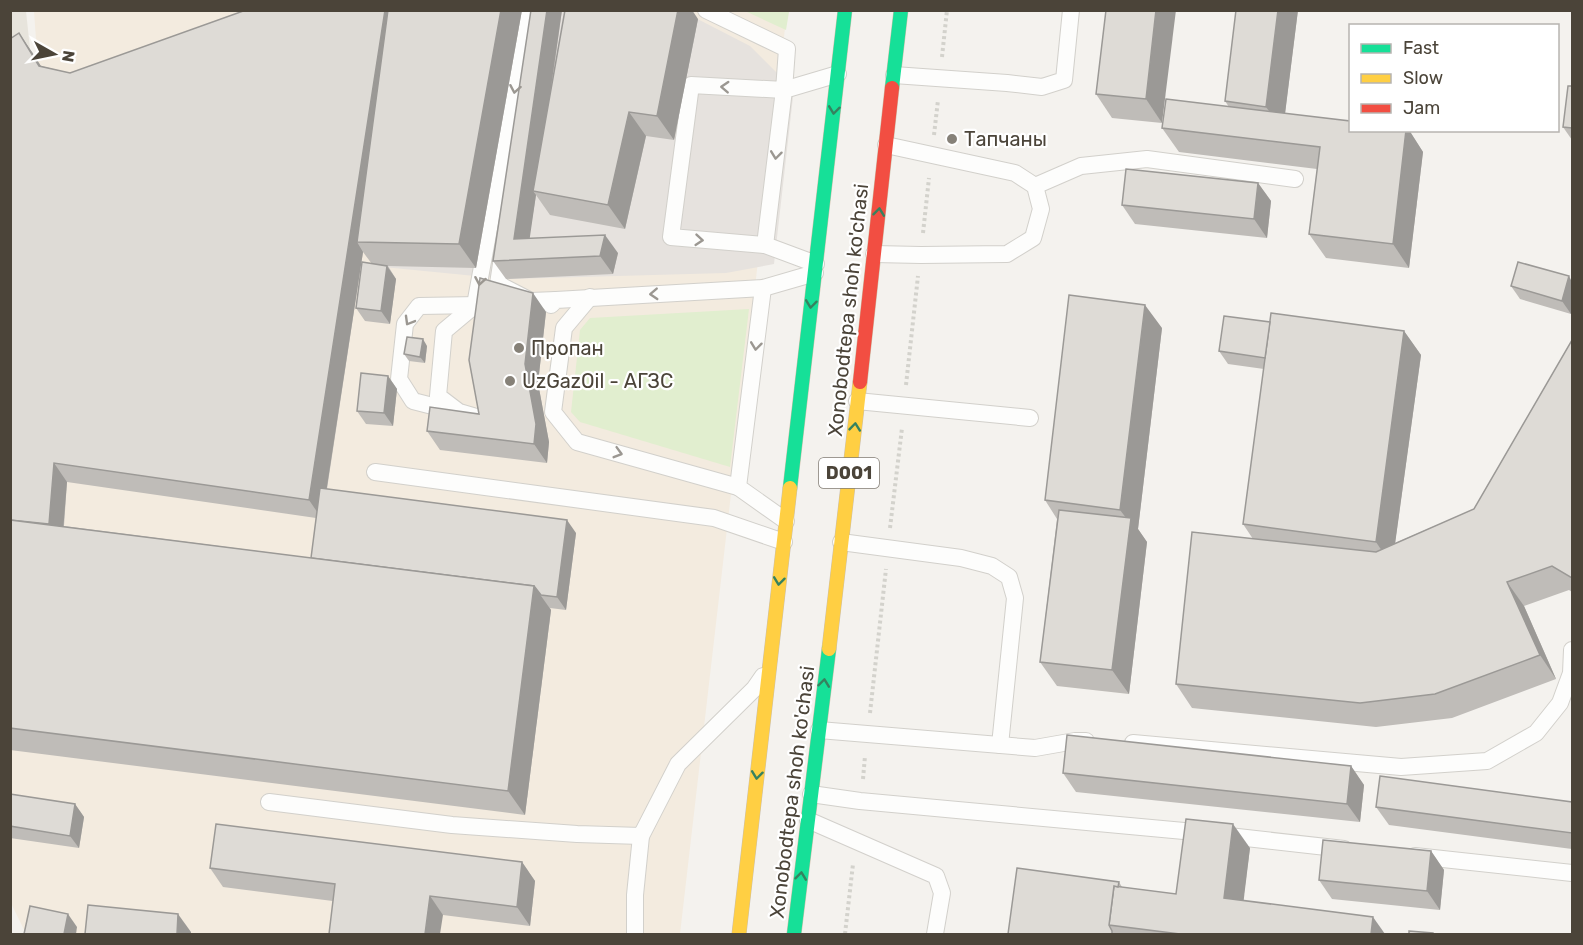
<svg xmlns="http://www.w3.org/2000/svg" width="1583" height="945" font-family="Rubik,sans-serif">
<rect width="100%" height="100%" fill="#f4f2ee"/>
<polygon fill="#e7e4dc" points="11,11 26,11 30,49 11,61"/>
<polygon fill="#f3ebdf" points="34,11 787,11 680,934 26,934 11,903 10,77 37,54"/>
<polygon fill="#e6e2de" points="408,11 682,11 750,46 785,81 793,97 774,264 726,273 506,279 373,266"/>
<g fill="#e1eecf">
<polygon points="745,11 786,11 789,12 786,30"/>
<polygon points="749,309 730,467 580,422 571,412 580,330 590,318"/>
</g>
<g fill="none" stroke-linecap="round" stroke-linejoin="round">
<g stroke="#d2d0cb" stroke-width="18">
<g id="lane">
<polyline points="706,10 787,49 784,90 691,85 671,237 765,245"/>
<polyline points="894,75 1007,83 1042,87 1064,80 1071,10"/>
<polyline points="1035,186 1081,166 1147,159 1295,179"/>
<polyline points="503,251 498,284 531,301 556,300"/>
<polyline points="874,254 921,255 1007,254 1033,238 1041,209 1035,186 1015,173 886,145"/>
<polyline points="816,264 765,245 784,90 838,74"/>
<polyline points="763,288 738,487 786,521"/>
<polyline points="590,297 564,328 553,412 577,442 738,487"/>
<polyline points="551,305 556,300 763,288 815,273"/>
<polyline points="857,401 1030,418"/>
<polyline points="452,411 413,401 399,379 405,324 419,306 479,305"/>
<polyline points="476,417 459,412 438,396 444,331 475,305 529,10"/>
<polyline points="375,472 714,518 784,542"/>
<polyline points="841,542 961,558 992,566 1009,577 1015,598 1000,745"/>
<polyline points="819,730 1035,748 1075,741 1086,741"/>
<polyline points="1133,743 1401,767 1487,761 1536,733 1560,703 1571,673 1572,650"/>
<polyline points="811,794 860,801 1184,831 1344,849"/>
<polyline points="269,802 452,825 577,834 641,836 678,764 754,689 763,676"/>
<polyline points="808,820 936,876 942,893 935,934"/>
<polyline points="1415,856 1572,873"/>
<polyline points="635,934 635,895 641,836"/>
</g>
</g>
<g stroke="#ccbfa9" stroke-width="15">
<g id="fast">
<polyline points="892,88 901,10"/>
<polyline points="790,488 845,10"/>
<polyline points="794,934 829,649"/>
</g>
</g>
<g stroke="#ccbfa9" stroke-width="15">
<g id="slow">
<polyline points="829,649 860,382"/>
<polyline points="739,934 790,488"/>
</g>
</g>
<g stroke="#ccbfa9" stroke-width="15">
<polyline id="jam" points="860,382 892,88"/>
</g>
<g stroke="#d3d2cc" stroke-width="4" stroke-dasharray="3 3" stroke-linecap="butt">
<polyline points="942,57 947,10"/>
<polyline points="934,135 938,100"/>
<polyline points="923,233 929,178"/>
<polyline points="906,385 918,276"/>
<polyline points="890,528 902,428"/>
<polyline points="870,713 886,569"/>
<polyline points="863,779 865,756"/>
<polyline points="845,934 853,864"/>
</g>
<use href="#lane" stroke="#fdfdfc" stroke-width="16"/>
<use href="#fast" stroke="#16e098" stroke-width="14"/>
<use href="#slow" stroke="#ffcf43" stroke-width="14"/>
<use href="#jam" stroke="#f24e42" stroke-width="14"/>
</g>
<g fill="#bfbcb8" fill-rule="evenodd">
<path d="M246,10H522L476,268L388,266L396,279L390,324L365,321L356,308L372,264L363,252L327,489L576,533L566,610L550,608L551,610L525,815L10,750V39L32,52L41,66L70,73ZM67,482L316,518L311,558L64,526Z"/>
<polygon points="531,10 562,10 552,84 698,19 674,140 646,136 625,229 550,215 536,195 529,238 618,253 613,274 506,279 493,261"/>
<polygon points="1106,10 1162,123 1112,118 1096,94"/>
<polygon points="1298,10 1285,113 1350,130 1409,130 1423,152 1409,268 1326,258 1309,234 1317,169 1179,152 1162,128 1229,107 1225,101"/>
<polygon points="1572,86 1572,140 1563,127"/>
<polygon points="1258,183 1271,201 1267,238 1135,224 1122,205"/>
<polygon points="1569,276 1571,314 1520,299 1511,286"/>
<polygon points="546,312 538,383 549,442 547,463 440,450 427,431 479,414"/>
<polygon points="1270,322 1404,331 1421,355 1395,543 1474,509 1572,340 1572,592 1569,590 1524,606 1556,679 1452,718 1376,727 1192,708 1176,684 1253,539 1243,524 1264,369 1228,364 1219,351"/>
<polygon points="1162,328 1138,529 1147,542 1129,694 1057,686 1040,662 1057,519 1045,500"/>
<polygon points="427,346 425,363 409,361 404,354"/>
<polygon points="388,376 397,389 393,426 366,424 357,411"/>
<polygon points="1351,766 1364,785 1360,822 1076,792 1063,773"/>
<polygon points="10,794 75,804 84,817 79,848 10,838"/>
<polygon points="1572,802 1572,849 1389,825 1376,807"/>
<polygon points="1250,848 1243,901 1385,934 1008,934 1119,882 1122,887 1176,894"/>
<polygon points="1431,851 1444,870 1440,910 1332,899 1319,880"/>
<polygon points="522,862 535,881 530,926 223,887 210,868"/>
</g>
<g fill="#9b9996">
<polygon points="385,10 397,10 357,242 363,252 322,519 309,500"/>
<polygon points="501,10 522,10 476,268 459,244"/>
<polygon points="547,10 562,10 536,192 533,191 536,195 527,257 514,239"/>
<polygon points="678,10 692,10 698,19 674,140 657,116"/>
<polygon points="1156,10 1176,10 1162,123 1146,99"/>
<polygon points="1278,10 1298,10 1283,130 1266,107"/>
<polygon points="19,33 32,52 52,84 39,66"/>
<polygon points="629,112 646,136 625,229 608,205"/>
<polygon points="1406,130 1409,130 1423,152 1409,268 1393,244"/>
<polygon points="1258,183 1271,201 1267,238 1254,219"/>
<polygon points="605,235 618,253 613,274 600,256"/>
<polygon points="387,266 396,279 390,324 381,311"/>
<polygon points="1569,276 1572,282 1572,308 1571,314 1562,301"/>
<polygon points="533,293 546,312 538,383 549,442 547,463 534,444 525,364"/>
<polygon points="1145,305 1162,328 1138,529 1147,542 1129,694 1112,670 1130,523 1120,510"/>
<polygon points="1404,331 1421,355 1392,566 1376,542"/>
<polygon points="423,339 427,346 425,363 420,357"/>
<polygon points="388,376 397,389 393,426 384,413"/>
<polygon points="54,463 67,482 62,544 49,525"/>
<polygon points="567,520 576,533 566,610 557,597"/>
<polygon points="1507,582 1524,606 1556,679 1540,655"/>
<polygon points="534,586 551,610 525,815 508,791"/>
<polygon points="1351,766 1364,785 1360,822 1347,804"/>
<polygon points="75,804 84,817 79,848 70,836"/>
<polygon points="1233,824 1250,848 1241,922 1224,898"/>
<polygon points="1431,851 1444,870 1440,910 1427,891"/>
<polygon points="522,862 535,881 530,926 517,907"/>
<polygon points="430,896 443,915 440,934 425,934"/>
<polygon points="68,914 77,927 76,934 64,934"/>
<polygon points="178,914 191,932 191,934 177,934"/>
<polygon points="1373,917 1385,934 1371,934"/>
</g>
<g fill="#dedbd6" stroke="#9b9996" stroke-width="1.5">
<polygon points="246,10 385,10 309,500 54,463 49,524 10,520 10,39 19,33 39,66 70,73"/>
<polygon points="388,10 501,10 459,244 357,242"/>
<polygon points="531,10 547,10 514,239 605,235 600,256 493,261"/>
<polygon points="565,10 678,10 657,116 629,112 608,205 533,191"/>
<polygon points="1106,10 1156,10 1146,99 1096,94"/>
<polygon points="1236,10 1278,10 1266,107 1225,101"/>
<polygon points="1568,86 1572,86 1572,128 1563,127"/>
<polygon points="1166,99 1350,121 1350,130 1406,130 1393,244 1309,234 1320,147 1162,128"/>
<polygon points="1126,169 1258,183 1254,219 1122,205"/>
<polygon points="362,262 387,266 381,311 356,308"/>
<polygon points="1518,262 1569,276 1562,301 1511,286"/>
<polygon points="480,278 533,293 525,364 536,424 534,444 427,431 430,407 479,414 469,360"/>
<polygon points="1069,295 1145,305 1120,510 1045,500"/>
<polygon points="1271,313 1404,331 1376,542 1243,524"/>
<polygon points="1224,316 1270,322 1265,358 1219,351"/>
<polygon points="407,337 423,339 420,357 404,354"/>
<polygon points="1572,340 1572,578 1552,566 1507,582 1540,655 1435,694 1360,703 1176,684 1192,532 1376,552 1474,509"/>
<polygon points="361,373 388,376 384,413 357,411"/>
<polygon points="320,488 567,520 557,597 541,595 534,586 311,558"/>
<polygon points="1059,510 1131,518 1112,670 1040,662"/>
<polygon points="10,520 534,586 508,791 10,728"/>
<polygon points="1067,735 1351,766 1347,804 1063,773"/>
<polygon points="1380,776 1572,802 1572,833 1376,807"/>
<polygon points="10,794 75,804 70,836 10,826"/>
<polygon points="1186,819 1233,824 1224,898 1373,917 1371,934 1180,934 1109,925 1114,886 1176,894"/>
<polygon points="216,824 522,862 517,907 430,896 425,934 329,934 335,884 210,868"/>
<polygon points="1323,840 1431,851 1427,891 1319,880"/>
<polygon points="1017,868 1119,882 1118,887 1114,886 1109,925 1112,931 1112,934 1008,934"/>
<polygon points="88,905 178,914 177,934 85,934"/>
<polygon points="30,906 68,914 64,934 24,934"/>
<polygon points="1409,931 1433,933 1433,934 1409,934"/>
</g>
<defs><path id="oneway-chevron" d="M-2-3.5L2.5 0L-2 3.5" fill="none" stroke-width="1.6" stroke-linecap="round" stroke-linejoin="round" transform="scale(1.5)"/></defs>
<g stroke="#9b9791">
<use href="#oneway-chevron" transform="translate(725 87) rotate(-177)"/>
<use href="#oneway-chevron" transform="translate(515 89) rotate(100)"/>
<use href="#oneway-chevron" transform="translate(776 155) rotate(97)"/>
<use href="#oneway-chevron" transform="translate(699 240) rotate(5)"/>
<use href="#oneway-chevron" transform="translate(480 281) rotate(100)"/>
<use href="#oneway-chevron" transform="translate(654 294) rotate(177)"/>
<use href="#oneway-chevron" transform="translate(409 321) rotate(120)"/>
<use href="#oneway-chevron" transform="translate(756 346) rotate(97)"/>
<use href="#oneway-chevron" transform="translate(618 453) rotate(16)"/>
</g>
<g stroke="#36825f">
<use href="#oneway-chevron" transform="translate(834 110) rotate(97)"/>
<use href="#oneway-chevron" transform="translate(879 212) rotate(-83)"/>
<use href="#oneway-chevron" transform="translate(811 304) rotate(97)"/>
<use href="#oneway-chevron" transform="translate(855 427) rotate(-84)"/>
<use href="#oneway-chevron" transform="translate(779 581) rotate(97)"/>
<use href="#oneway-chevron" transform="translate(824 683) rotate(-83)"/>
<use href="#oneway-chevron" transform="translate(757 775) rotate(97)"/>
<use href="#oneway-chevron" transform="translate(801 876) rotate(-83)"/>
</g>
<g fill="#868178" stroke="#fff" stroke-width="2">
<circle cx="952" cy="139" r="6"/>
<circle cx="519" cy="348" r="6"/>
<circle cx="510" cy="381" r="6"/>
</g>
<g text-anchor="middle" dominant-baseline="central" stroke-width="4.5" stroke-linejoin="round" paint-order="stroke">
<rect fill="#fff" stroke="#817c74" stroke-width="1.5" x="819" y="458" width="60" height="30" rx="4.5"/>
<g font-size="18" font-weight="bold" fill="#4b4439">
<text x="849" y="473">D001</text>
</g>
<g font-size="20" fill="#4b4439" stroke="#fff" text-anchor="start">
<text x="964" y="139">Тапчаны</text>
<text x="531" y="348">Пропан</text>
<text x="522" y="381">UzGazOil - АГЗС</text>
</g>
<g font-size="20" fill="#4b4439" stroke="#fff">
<text transform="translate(848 310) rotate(-84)">Xonobodtepa shoh ko'chasi</text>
<text transform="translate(792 792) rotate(-83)">Xonobodtepa shoh ko'chasi</text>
</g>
</g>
<rect width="1583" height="945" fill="none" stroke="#4b4439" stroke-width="24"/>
<rect x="1349" y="24" width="210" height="108" fill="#ffffff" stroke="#b7b4b0" stroke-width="1.5"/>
<rect x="1361" y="44" width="30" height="9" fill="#16e098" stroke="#b7b4b0" stroke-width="1.5"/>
<text x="1403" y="54" font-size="18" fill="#4b4439">Fast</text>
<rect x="1361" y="74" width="30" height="9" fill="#ffcf43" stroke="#b7b4b0" stroke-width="1.5"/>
<text x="1403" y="84" font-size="18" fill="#4b4439">Slow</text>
<rect x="1361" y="104" width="30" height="9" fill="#f24e42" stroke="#b7b4b0" stroke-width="1.5"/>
<text x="1403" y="114" font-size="18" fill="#4b4439">Jam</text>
<g transform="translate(54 54) rotate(99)" stroke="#ffffff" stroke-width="4.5" paint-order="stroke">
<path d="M0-4.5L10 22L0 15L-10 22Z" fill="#4b4439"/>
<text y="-9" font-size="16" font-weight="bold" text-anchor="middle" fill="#4b4439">N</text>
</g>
</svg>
